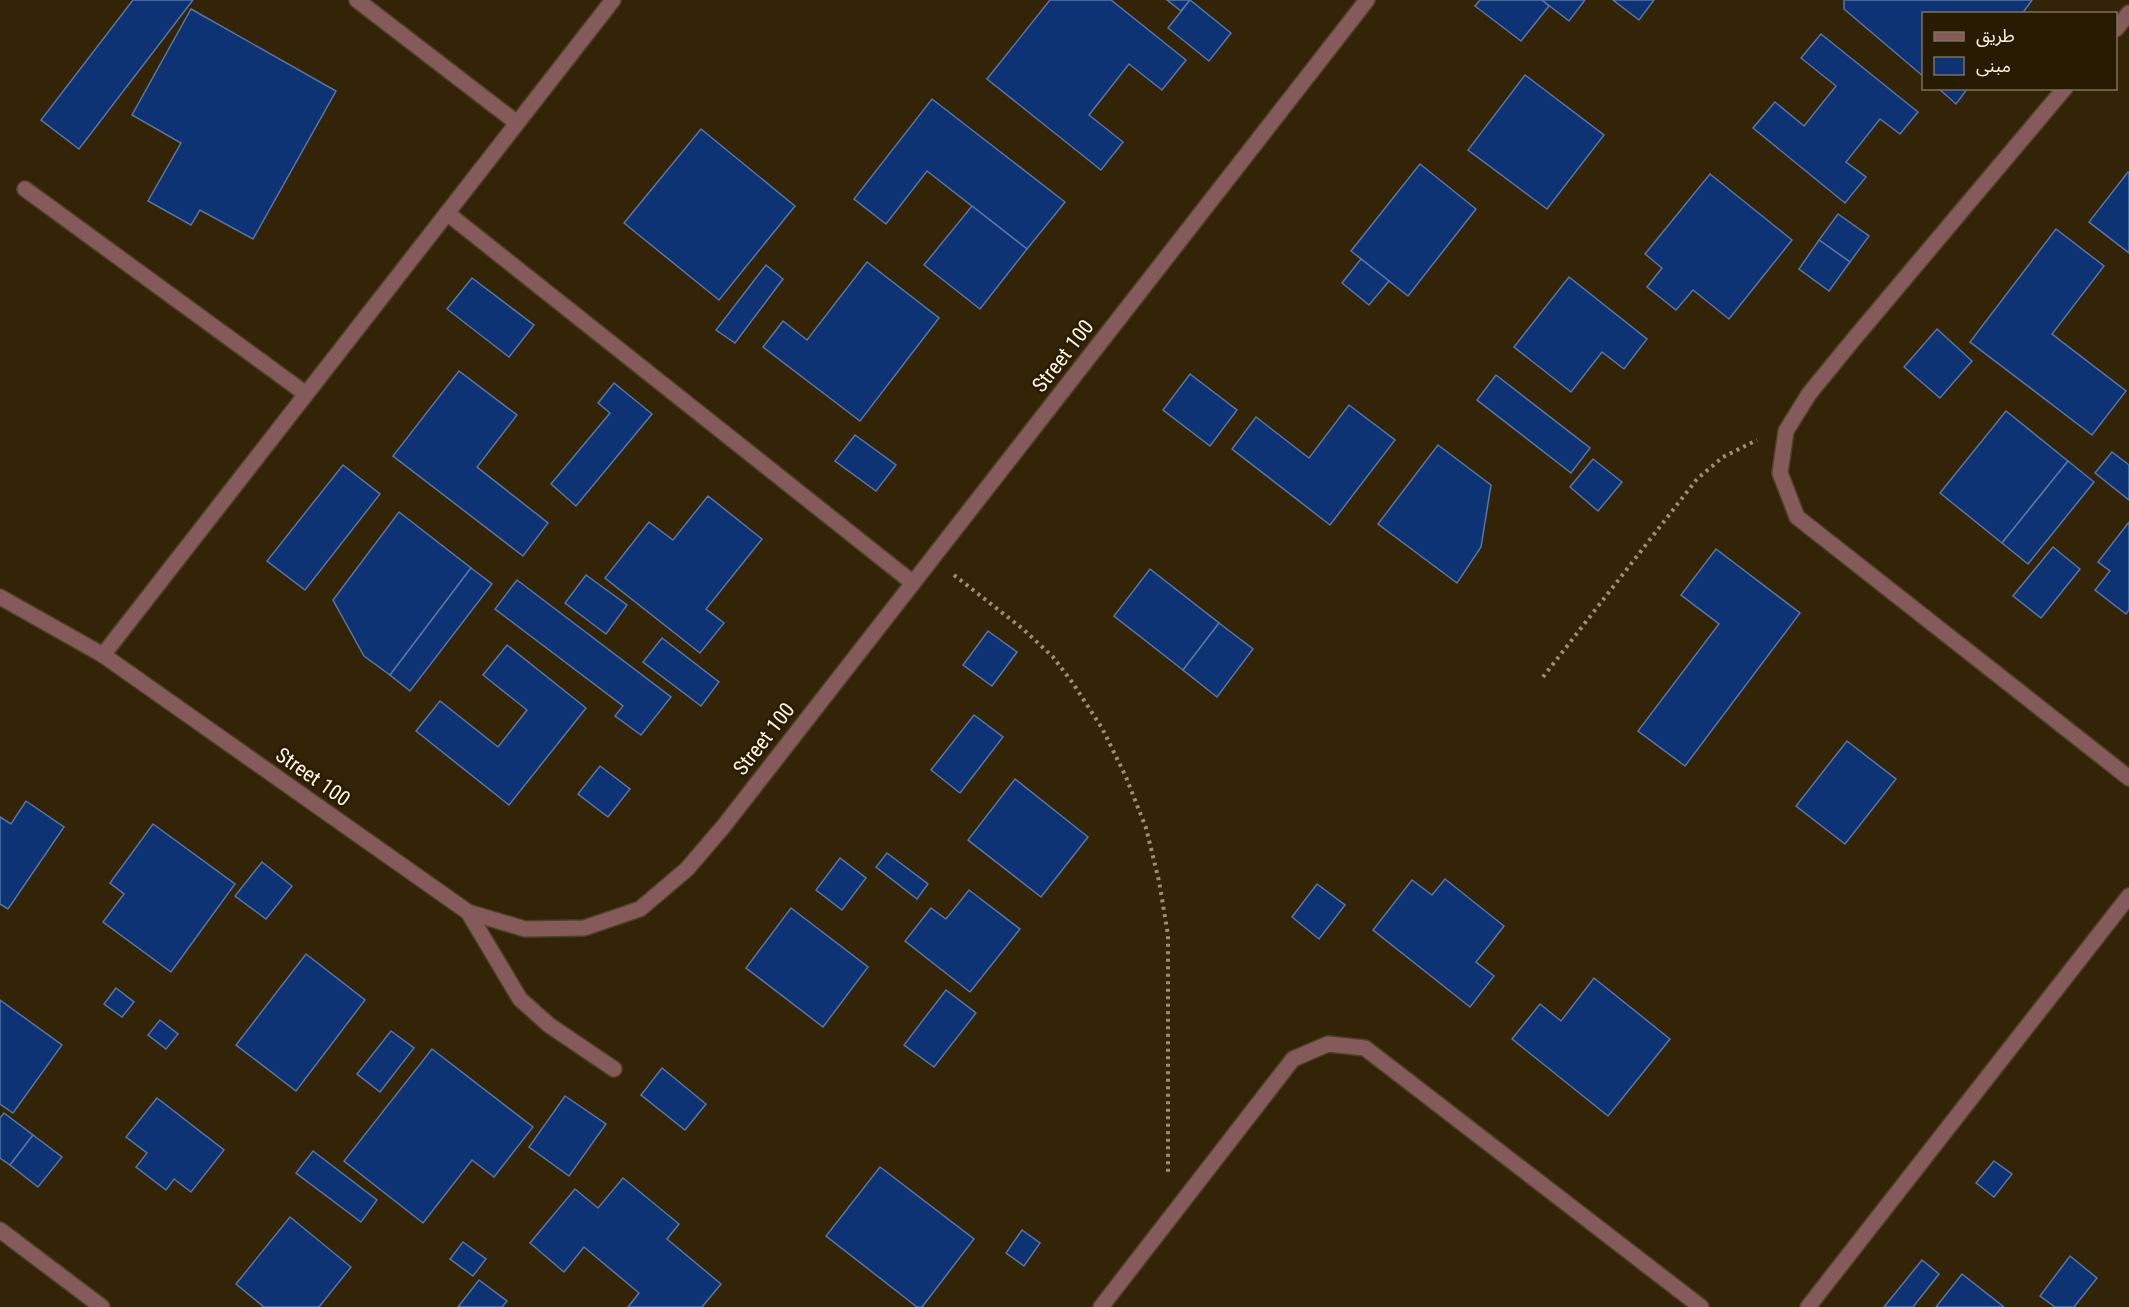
<svg xmlns="http://www.w3.org/2000/svg" width="2129" height="1307" font-family="'Roboto Condensed','Noto Sans Arabic',sans-serif">
<rect width="100%" height="100%" fill="#332408"/>
<g fill="#0d3375" stroke="#5a75a3" stroke-width="1.5">
<polygon points="133,0 193,0 79,149 41,120"/>
<polygon points="1050,0 1111,0 1186,60 1162,90 1129,64 1089,115 1123,142 1101,170 987,79"/>
<polygon points="1167,0 1190,0 1181,11"/>
<polygon points="1190,0 1231,33 1209,61 1168,28"/>
<polygon points="1480,0 1542,0 1549,6 1521,41 1475,6"/>
<polygon points="1542,0 1585,0 1569,21"/>
<polygon points="1613,0 1654,0 1639,20"/>
<polygon points="1844,0 2032,0 2022,14 1924,14 1924,77 1844,9"/>
<polygon points="191,9 336,91 253,239 200,210 191,225 148,201 181,143 132,115"/>
<polygon points="1821,34 1918,112 1900,134 1880,119 1846,162 1866,177 1845,203 1753,128 1775,102 1804,126 1836,86 1801,58"/>
<polygon points="1525,75 1604,135 1547,209 1468,150"/>
<polygon points="1938,88 1968,88 1956,104"/>
<polygon points="932,99 1065,202 1027,249 927,171 886,224 854,199"/>
<polygon points="701,129 795,206 719,300 624,223"/>
<polygon points="1420,164 1476,209 1408,296 1351,251"/>
<polygon points="2128,172 2129,172 2129,253 2089,222"/>
<polygon points="1710,174 1792,240 1729,319 1693,290 1676,310 1647,287 1662,268 1645,254"/>
<polygon points="972,206 1027,249 980,309 924,265"/>
<polygon points="1838,214 1869,236 1850,262 1819,240"/>
<polygon points="2056,229 2104,266 2052,334 2126,391 2092,435 1970,342"/>
<polygon points="1819,240 1850,262 1829,291 1799,269"/>
<polygon points="1361,259 1389,281 1369,305 1342,283"/>
<polygon points="867,262 939,318 860,421 763,347 783,321 807,340"/>
<polygon points="766,265 783,279 735,343 716,330"/>
<polygon points="1569,277 1647,339 1624,369 1602,352 1571,392 1514,347"/>
<polygon points="472,278 534,325 509,357 447,309"/>
<polygon points="1937,329 1972,361 1940,398 1904,367"/>
<polygon points="459,371 517,415 477,467 548,523 523,556 393,456"/>
<polygon points="1190,374 1237,410 1210,446 1163,410"/>
<polygon points="1496,375 1590,448 1571,473 1477,400"/>
<polygon points="614,383 652,414 576,506 551,484 610,413 598,403"/>
<polygon points="1349,405 1395,440 1330,525 1232,449 1256,417 1309,458"/>
<polygon points="2006,411 2068,461 2002,543 1940,493"/>
<polygon points="855,435 896,465 876,491 835,461"/>
<polygon points="1438,445 1491,485 1481,547 1457,583 1378,524"/>
<polygon points="2112,452 2129,465 2129,500 2095,473"/>
<polygon points="1593,459 1622,482 1598,511 1570,487"/>
<polygon points="2068,461 2094,482 2028,564 2002,543"/>
<polygon points="343,465 380,494 305,590 267,561"/>
<polygon points="708,496 762,539 706,609 724,623 700,653 605,578 649,522 673,540"/>
<polygon points="399,512 471,568 390,675 364,656 333,600"/>
<polygon points="2129,522 2129,610 2126,614 2095,590 2110,571 2098,562"/>
<polygon points="2053,547 2080,569 2041,618 2013,596"/>
<polygon points="1716,549 1800,613 1685,766 1638,731 1719,624 1681,595"/>
<polygon points="471,568 492,584 410,691 390,675"/>
<polygon points="1150,569 1219,623 1183,670 1114,616"/>
<polygon points="586,575 627,605 606,634 565,603"/>
<polygon points="517,580 671,697 641,735 615,716 623,706 495,609"/>
<polygon points="1219,623 1253,649 1217,697 1183,670"/>
<polygon points="988,631 1017,652 992,686 963,665"/>
<polygon points="662,638 719,682 701,706 643,662"/>
<polygon points="507,645 586,708 509,805 416,731 440,701 498,747 527,710 483,675"/>
<polygon points="974,715 1003,737 960,793 931,770"/>
<polygon points="1847,741 1896,779 1845,844 1796,806"/>
<polygon points="600,766 630,789 608,817 578,794"/>
<polygon points="1015,779 1088,837 1041,897 968,840"/>
<polygon points="26,801 64,827 8,909 0,904 0,817 11,824"/>
<polygon points="153,824 235,884 171,972 103,922 124,894 110,883"/>
<polygon points="887,853 928,884 917,899 876,867"/>
<polygon points="840,858 866,878 842,910 816,890"/>
<polygon points="262,862 292,886 266,919 235,896"/>
<polygon points="1445,879 1504,926 1476,962 1494,976 1470,1007 1373,930 1412,880 1432,895"/>
<polygon points="1317,884 1345,905 1319,939 1292,917"/>
<polygon points="969,890 1020,929 970,992 905,941 931,908 946,919"/>
<polygon points="791,908 868,967 823,1027 746,968"/>
<polygon points="306,954 365,1000 296,1091 236,1045"/>
<polygon points="1594,978 1670,1039 1608,1116 1512,1039 1540,1004 1561,1021"/>
<polygon points="116,988 134,1002 122,1017 104,1004"/>
<polygon points="946,990 976,1013 934,1067 904,1045"/>
<polygon points="0,1000 62,1045 13,1113 0,1104"/>
<polygon points="160,1020 178,1034 166,1049 148,1035"/>
<polygon points="391,1031 414,1048 380,1092 357,1074"/>
<polygon points="432,1049 533,1127 494,1177 472,1160 423,1223 344,1161"/>
<polygon points="662,1068 706,1104 685,1130 641,1095"/>
<polygon points="565,1096 606,1124 569,1176 529,1147"/>
<polygon points="157,1098 224,1150 191,1192 174,1179 166,1190 136,1167 147,1153 126,1137"/>
<polygon points="4,1113 33,1135 10,1165 0,1158 0,1118"/>
<polygon points="33,1135 62,1157 38,1187 10,1165"/>
<polygon points="313,1151 377,1200 361,1222 296,1173"/>
<polygon points="1994,1161 2012,1174 1994,1197 1976,1183"/>
<polygon points="880,1167 974,1239 922,1307 917,1307 826,1236"/>
<polygon points="623,1178 679,1224 667,1239 721,1284 702,1307 628,1307 639,1293 584,1247 564,1272 530,1243 575,1189 598,1208"/>
<polygon points="290,1217 351,1267 319,1307 264,1307 236,1284"/>
<polygon points="1022,1230 1040,1243 1024,1266 1006,1253"/>
<polygon points="463,1242 486,1259 473,1276 450,1259"/>
<polygon points="2070,1256 2097,1278 2074,1307 2055,1307 2040,1296"/>
<polygon points="1922,1260 1939,1274 1913,1307 1884,1307"/>
<polygon points="1962,1274 2004,1307 1936,1307"/>
<polygon points="479,1280 507,1301 502,1307 458,1307"/>
</g>
<g fill="none" stroke-linecap="round" stroke-linejoin="round">
<g stroke="#4f4127" stroke-width="18">
<g id="minor">
<polyline points="357,0 517,123"/>
<polyline points="2116,29 2129,13"/>
<polyline points="2065,88 1853,340 1809,394 1786,431 1780,473 1797,517 2129,778"/>
<polyline points="25,189 306,394"/>
<polyline points="447,213 913,583"/>
<polyline points="0,597 103,655 468,912 525,929 584,928 640,909 687,869 723,827 1367,0"/>
<polyline points="103,655 613,0"/>
<polyline points="468,912 520,999 549,1025 614,1069"/>
<polyline points="0,1230 102,1307"/>
<polyline points="1101,1307 1293,1059 1328,1044 1365,1048 1701,1307"/>
<polyline points="1808,1307 2129,896"/>
</g>
</g>
<g stroke="#9b8f79" stroke-width="4" stroke-dasharray="3 4.5" stroke-linecap="butt">
<polyline points="954,575 1023,629 1053,657 1072,682 1102,728 1126,777 1146,828 1159,881 1168,935 1168,1172"/>
<polyline points="1543,677 1697,479 1723,457 1757,440"/>
</g>
<use href="#minor" stroke="#845b5a" stroke-width="15"/>
</g>
<g text-anchor="middle" dominant-baseline="central" stroke-width="5" stroke-linejoin="round" paint-order="stroke">
<g font-size="21" fill="#fdf4e4" stroke="#291b01">
<text transform="translate(1063 356) rotate(-52)">Street 100</text>
<text transform="translate(764 739) rotate(-52)">Street 100</text>
<text transform="translate(313 777) rotate(35)">Street 100</text>
</g>
</g>
<rect x="1922" y="12" width="195" height="78" fill="#291b01" stroke="#7e725c" stroke-width="1.5"/>
<rect x="1934" y="32" width="30" height="9" fill="#845b5a" stroke="#7e725c" stroke-width="1.5"/>
<text x="1976" y="42" font-size="18" fill="#fdf4e4">طريق</text>
<rect x="1934" y="57" width="30" height="18" fill="#0d3375" stroke="#7e725c" stroke-width="1.5"/>
<text x="1976" y="72" font-size="18" fill="#fdf4e4">مبنى</text>
</svg>
